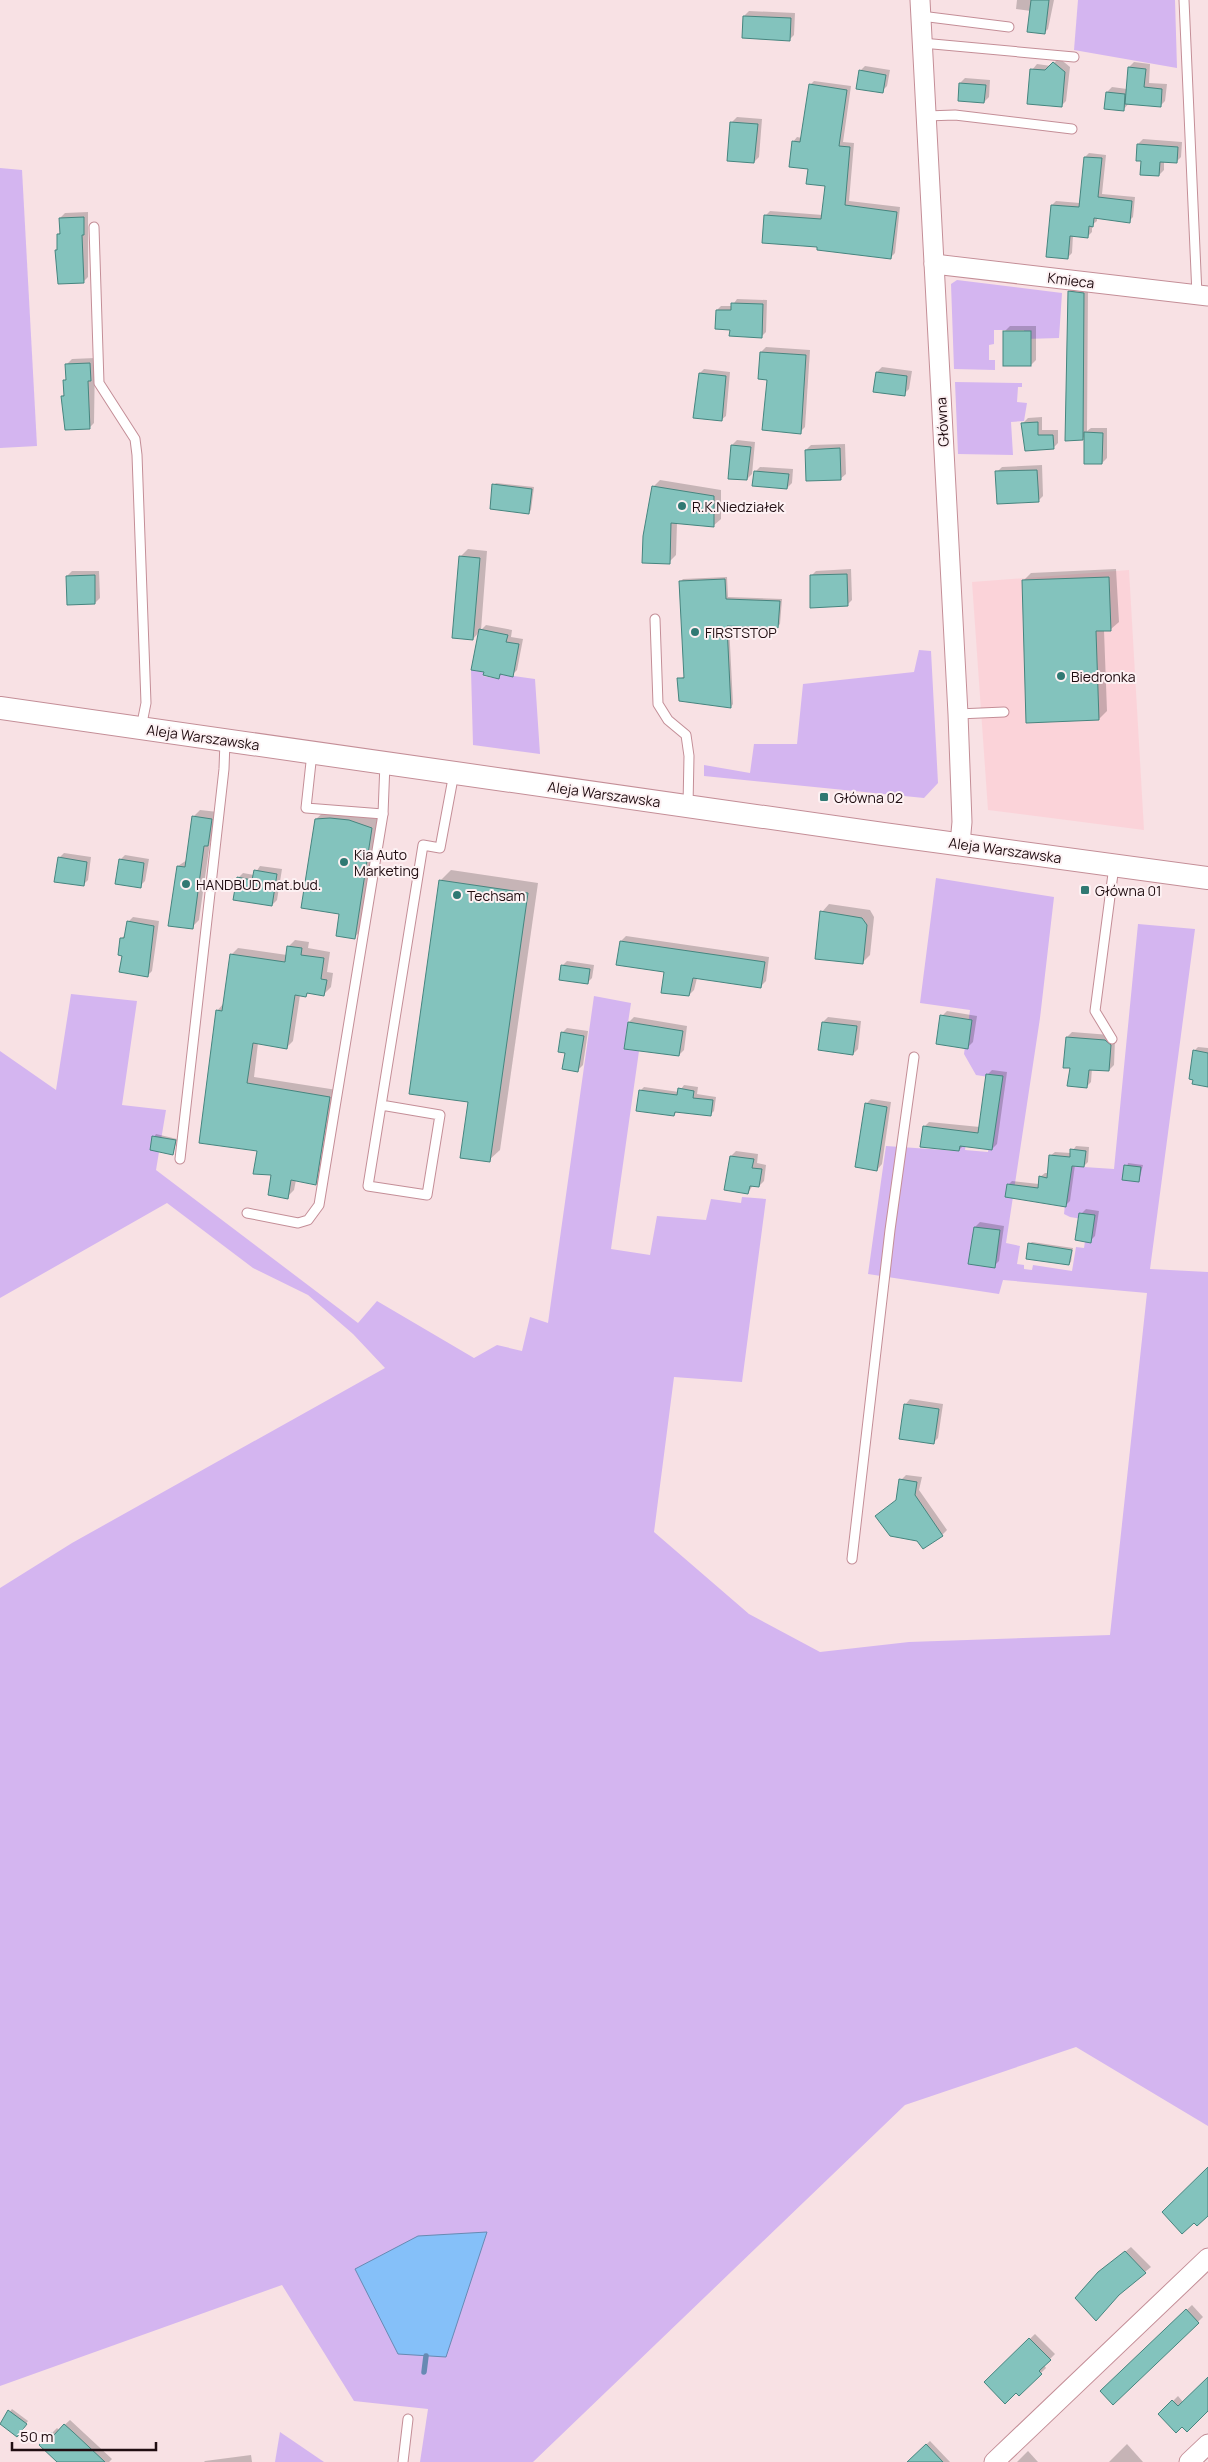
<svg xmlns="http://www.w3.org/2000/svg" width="1208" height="2462" font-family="Manrope,sans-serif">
<rect width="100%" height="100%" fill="#f8e1e4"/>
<polygon fill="#fbd3d9" points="1129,570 1144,830 988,810 972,582"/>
<g fill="#d4b5f0">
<polygon points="1078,0 1175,0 1177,68 1074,50"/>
<polygon points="0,168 22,170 37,446 0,448"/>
<polygon points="957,280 1062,293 1059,338 1025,339 1024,330 994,330 994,344 989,345 989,360 995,360 995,370 954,369 951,284"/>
<polygon points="955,382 1022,383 1022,387 1018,387 1017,402 1027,403 1024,421 1011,422 1013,455 958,454"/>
<polygon points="919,650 931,651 938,783 924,798 704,776 704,765 750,773 754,744 797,744 803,684 914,672"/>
<polygon points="471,670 484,672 483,676 499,679 500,674 535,679 540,754 473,745"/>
<polygon points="936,878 1054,897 1040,1018 1006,1243 1020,1246 1017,1264 1024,1265 1024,1269 1032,1270 1033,1265 1072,1271 1076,1247 1084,1248 1088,1220 1070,1217 1064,1214 1069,1166 1114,1169 1138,924 1195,929 1150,1269 1208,1272 1208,2126 1076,2047 905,2105 533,2462 420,2462 428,2409 354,2401 282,2285 0,2386 0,1588 72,1543 385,1368 353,1334 308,1295 253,1268 167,1203 0,1298 0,1051 56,1090 71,994 137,1001 122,1105 166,1110 156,1170 358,1323 377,1301 474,1358 497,1345 522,1351 530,1317 548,1323 594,996 631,1003 624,1049 639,1051 611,1249 650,1255 657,1216 706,1220 711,1199 741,1203 742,1197 766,1199 742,1382 674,1377 654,1532 749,1614 820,1652 909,1642 1110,1635 1147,1293 1003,1280 999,1294 868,1274 886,1146 959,1151 962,1131 967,1135 965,1150 988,1152 995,1078 976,1075 964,1054 970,1010 920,1003"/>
<polygon points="280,2432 324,2462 275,2462"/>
</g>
<polygon fill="#85c0f9" stroke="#678ab3" points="487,2232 446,2357 398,2354 355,2269 418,2236"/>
<g fill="#0003">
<polygon points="1017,0 1054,0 1048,29 1044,33 1031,11 1016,9"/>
<polygon points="749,11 795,13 794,35 789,40 744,16"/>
<polygon points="1059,58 1070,67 1066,101 1061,106 1032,70 1037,64 1051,66"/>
<polygon points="1134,62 1150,64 1149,83 1167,84 1165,101 1160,106 1129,103 1123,110 1107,92 1112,87 1127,89 1129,67"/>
<polygon points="865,66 890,70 887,86 882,91 860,71"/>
<polygon points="965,78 990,80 989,97 984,102 960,83"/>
<polygon points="814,81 851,86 843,142 854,143 849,201 900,207 895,253 890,258 819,246 765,216 770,211 823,215 827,185 809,168 793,142 797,137 802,138 810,85"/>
<polygon points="737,117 762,119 759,157 754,162 732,122"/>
<polygon points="1143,139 1182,142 1181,157 1176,162 1164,161 1164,170 1159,175 1142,160 1138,144"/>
<polygon points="1089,153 1106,155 1102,194 1135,197 1133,217 1129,221 1097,218 1097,221 1092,225 1092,232 1088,236 1073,235 1072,253 1067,258 1052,205 1056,201 1080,203 1085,157"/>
<polygon points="88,212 88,277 83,282 56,250 59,248 58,234 61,232 60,218 65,213"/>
<polygon points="1073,287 1088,289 1087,431 1091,428 1107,428 1107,458 1102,463 1085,436 1083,438 1066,440 1067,332 1069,291"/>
<polygon points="737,299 767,300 766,332 761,337 731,329 717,310 721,306 732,306"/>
<polygon points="1010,326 1036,326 1036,360 1031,365 1005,331"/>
<polygon points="766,347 810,350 805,427 800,432 768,379 761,352"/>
<polygon points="95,358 94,423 89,428 62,396 65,394 65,380 67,378 67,364 72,359"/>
<polygon points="882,367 912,371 909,389 904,394 877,372"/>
<polygon points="704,369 730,372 726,416 721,420 700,373"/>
<polygon points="1042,417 1042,430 1058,430 1058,443 1053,448 1023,423 1028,418"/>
<polygon points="737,440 755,442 752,474 747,479 732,445"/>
<polygon points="845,444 846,474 840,479 806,450 811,445"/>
<polygon points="1042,465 1043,496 1038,501 997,472 1002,467"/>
<polygon points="760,467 793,469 792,483 787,488 755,472"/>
<polygon points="660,480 721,490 721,519 713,526 677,523 676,555 669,562 653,487"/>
<polygon points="496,483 534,487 531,510 529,512 494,485"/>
<polygon points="468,549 487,551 481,630 486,625 512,630 511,637 523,639 517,670 512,675 503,673 499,677 480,631 473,639 460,557"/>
<polygon points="851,569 852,600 847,605 811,576 816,571"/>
<polygon points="1116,569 1119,622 1111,629 1104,630 1107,711 1099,719 1023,581 1031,573"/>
<polygon points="72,571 99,571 100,598 95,603 67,576"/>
<polygon points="727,577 728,597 782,599 780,624 778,626 729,625 733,704 731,707 680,700 679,679 685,676 680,582 683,579"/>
<polygon points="200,810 218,812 214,838 210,842 199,920 192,927 170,925 178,866 187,860 193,817"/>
<polygon points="325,811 358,813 380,820 362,929 354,938 316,819"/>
<polygon points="64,853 91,857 88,880 83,885 59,858"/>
<polygon points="125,855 149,859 145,881 140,886 120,860"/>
<polygon points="260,866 282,869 277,900 272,905 238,878 243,873 254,875"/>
<polygon points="451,870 538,883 500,1150 489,1160 470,1101 440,881"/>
<polygon points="829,904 870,910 874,917 870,955 862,963 822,912"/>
<polygon points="133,917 159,921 152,971 147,976 123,955 122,938 126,934 128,922"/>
<polygon points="626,936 769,957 766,981 761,986 697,978 694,990 689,995 665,971 621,941"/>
<polygon points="295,940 309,942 308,948 330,952 327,972 333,973 331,987 324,994 309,992 306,995 300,995 293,1041 286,1048 258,1043 254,1077 337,1090 322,1177 316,1184 296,1180 294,1190 287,1197 259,1150 217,1011 224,1003 231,955 238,948 287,955 288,947"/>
<polygon points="567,961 594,965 592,978 587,983 562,966"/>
<polygon points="947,1011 977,1016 973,1042 968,1047 942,1016"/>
<polygon points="634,1017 687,1026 684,1050 679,1055 626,1048 629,1022"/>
<polygon points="828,1017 861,1021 858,1049 853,1054 823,1022"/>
<polygon points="567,1028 588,1031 583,1065 578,1070 566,1052 562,1033"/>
<polygon points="1072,1032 1110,1035 1115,1040 1114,1065 1109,1070 1092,1068 1091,1082 1086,1087 1071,1067 1067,1037"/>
<polygon points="1198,1047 1208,1048 1208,1085 1194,1051"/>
<polygon points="992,1070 1007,1072 997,1144 992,1149 964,1145 959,1150 924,1127 929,1122 980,1127 987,1075"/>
<polygon points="684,1085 698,1087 697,1094 716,1097 714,1111 710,1115 677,1111 674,1115 640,1091 644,1087 679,1092"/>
<polygon points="871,1099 891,1102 882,1164 877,1170 866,1104"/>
<polygon points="156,1134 177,1139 173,1154 154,1137"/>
<polygon points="1076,1146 1089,1147 1088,1162 1084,1166 1075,1165 1070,1201 1065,1206 1008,1185 1012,1181 1039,1184 1040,1177 1045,1173 1049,1173 1050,1156 1055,1152 1071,1153"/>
<polygon points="736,1151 758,1154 757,1163 766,1165 764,1181 759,1186 753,1185 748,1193 726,1189 731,1156"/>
<polygon points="1128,1163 1143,1165 1139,1181 1124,1178"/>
<polygon points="1086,1209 1099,1211 1095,1236 1090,1241 1081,1214"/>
<polygon points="980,1222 1004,1226 999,1261 994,1266 975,1227"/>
<polygon points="1032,1242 1073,1248 1071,1262 1069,1264 1029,1244"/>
<polygon points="910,1399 943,1404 938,1438 933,1443 905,1405"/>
<polygon points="906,1475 922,1477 919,1490 947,1530 942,1535 897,1499 901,1480"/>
<polygon points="1131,2247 1151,2267 1121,2292 1105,2268"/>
<polygon points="1192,2305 1203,2317 1114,2403 1102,2391"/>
<polygon points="1035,2334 1055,2354 1044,2365 1046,2368 1019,2395 1016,2391 985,2382"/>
<polygon points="1208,2379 1208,2407 1160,2414 1178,2396 1183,2402"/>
<polygon points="12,2409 28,2421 19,2433 1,2423"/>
<polygon points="70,2420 112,2459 109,2462 59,2462 40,2445 57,2428 59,2430"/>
<polygon points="930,2441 950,2462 908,2462"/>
<polygon points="1127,2444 1143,2462 1109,2462"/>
<polygon points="1028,2451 1038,2462 1017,2462"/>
<polygon points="251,2455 252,2462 204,2462 205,2461"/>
</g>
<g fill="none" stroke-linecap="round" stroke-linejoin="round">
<polyline stroke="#678ab3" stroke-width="5.5" points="424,2372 426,2356"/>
</g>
<g fill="#83c3bd" stroke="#46857f">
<polygon points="1031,0 1049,0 1045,34 1027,32"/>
<polygon points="743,16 791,18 790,41 742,38"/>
<polygon points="1053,62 1065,72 1062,107 1027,104 1030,69 1045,70"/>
<polygon points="1128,67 1146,69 1144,87 1162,89 1161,107 1125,104"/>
<polygon points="859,70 886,75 883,93 856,89"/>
<polygon points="959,83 986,85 984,103 958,101"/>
<polygon points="809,84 847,90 839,146 850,147 845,205 897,212 891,259 817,250 817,247 762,243 764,215 821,219 825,186 806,184 808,169 789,167 792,141 800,142"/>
<polygon points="1106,92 1125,94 1124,111 1104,109"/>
<polygon points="730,122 758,124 754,163 727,161"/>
<polygon points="1137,144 1178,147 1177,163 1160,162 1159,176 1140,175 1141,161 1136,161"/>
<polygon points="1084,157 1102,158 1098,197 1132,201 1130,223 1094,218 1093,227 1089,226 1088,238 1070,236 1068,259 1046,257 1051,205 1079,207"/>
<polygon points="84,217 84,235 82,235 84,283 58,284 55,250 57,250 57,234 60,234 59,218"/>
<polygon points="1068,291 1084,293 1083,440 1065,441"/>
<polygon points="731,303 763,304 762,338 729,336 730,330 715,329 716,310 731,310"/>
<rect x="1003" y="331" width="28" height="35"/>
<polygon points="760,352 806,355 801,434 762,430 767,380 758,379"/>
<polygon points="90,363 91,381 88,381 90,429 65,430 61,396 64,396 63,380 66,380 65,364"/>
<polygon points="876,372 907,376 905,396 873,392"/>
<polygon points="699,373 726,376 722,421 693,418"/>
<polygon points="1038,422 1038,435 1053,435 1054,449 1025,451 1021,423"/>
<polygon points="1084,432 1103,433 1102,464 1084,464"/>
<polygon points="731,445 751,447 747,480 728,479"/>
<polygon points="840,448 841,480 806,481 805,450"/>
<polygon points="1037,470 1039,502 997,504 995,471"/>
<polygon points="754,471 789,474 787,489 752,486"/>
<polygon points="492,484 532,489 529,514 490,509"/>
<polygon points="652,486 714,496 714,527 671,523 670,564 642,563 643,536"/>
<polygon points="459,556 480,558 473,640 452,638"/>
<polygon points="847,574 848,606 810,608 810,575"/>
<polygon points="95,575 95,604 67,605 66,576"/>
<polygon points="1109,577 1111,631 1096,631 1099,720 1026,723 1022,580"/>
<polygon points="725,579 726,599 780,601 778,628 727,626 731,708 679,701 677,678 684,678 679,581"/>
<polygon points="479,629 508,635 506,642 519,644 513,677 500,674 499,679 483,675 484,672 471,670"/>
<polygon points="192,816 212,819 208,846 204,846 193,929 168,926 177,866 185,867"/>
<polygon points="330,818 349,820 372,828 355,939 336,936 339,914 301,908 315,819"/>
<polygon points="58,857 87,862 84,886 54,882"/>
<polygon points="119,859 144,863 141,888 115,884"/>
<polygon points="254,870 277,874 272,906 233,900 237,877 252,880"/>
<polygon points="439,880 528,893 490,1162 460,1158 468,1102 409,1094"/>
<polygon points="820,911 862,918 867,925 863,964 815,959"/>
<polygon points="127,921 154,926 148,977 119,972 122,956 118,955 120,938 124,938"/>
<polygon points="620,941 765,962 761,988 693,978 689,996 661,993 664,972 616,965"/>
<polygon points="287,946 302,948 301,955 324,958 321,979 327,980 324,996 307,993 306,997 295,995 287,1049 253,1043 247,1083 330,1097 316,1185 291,1180 288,1199 268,1195 271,1175 253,1174 257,1151 199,1143 216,1010 222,1011 230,954 285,962"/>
<polygon points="561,965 590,969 588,984 559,980"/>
<polygon points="940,1015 972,1020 968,1049 936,1044"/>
<polygon points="628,1022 683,1031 679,1056 624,1049"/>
<polygon points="822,1022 857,1026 853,1055 818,1050"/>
<polygon points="561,1032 584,1036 578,1072 562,1069 565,1053 558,1052"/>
<polygon points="1066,1037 1105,1040 1111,1045 1109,1071 1089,1070 1087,1088 1067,1086 1070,1068 1063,1068"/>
<polygon points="1193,1050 1208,1053 1208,1087 1192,1084 1193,1080 1189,1079"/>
<polygon points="986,1074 1003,1076 992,1150 960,1146 959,1151 920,1147 923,1126 978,1133"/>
<polygon points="678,1088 694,1091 693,1098 713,1100 711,1116 675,1112 674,1116 636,1111 639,1090 677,1095"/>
<polygon points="865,1103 887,1107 877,1171 855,1167"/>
<polygon points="152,1136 176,1140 173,1155 150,1150"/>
<polygon points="1070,1149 1086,1151 1084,1167 1072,1166 1066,1207 1005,1197 1007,1184 1038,1188 1039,1176 1047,1178 1049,1155 1070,1157"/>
<polygon points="730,1156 754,1159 752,1168 762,1169 759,1187 750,1186 748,1194 724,1190"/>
<polygon points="1124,1165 1141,1167 1139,1182 1122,1180"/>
<polygon points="1079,1213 1095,1215 1091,1243 1075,1240"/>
<polygon points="974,1227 1000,1230 995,1268 968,1264"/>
<polygon points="1028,1243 1072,1250 1069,1265 1026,1259"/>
<polygon points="904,1404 939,1409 934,1444 899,1439"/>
<polygon points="899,1479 917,1482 915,1495 943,1536 923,1549 917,1541 890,1536 875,1516 896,1500"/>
<polygon points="1208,2167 1208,2216 1197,2226 1194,2223 1182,2234 1162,2212"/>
<polygon points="1125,2251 1146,2273 1119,2295 1096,2321 1075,2298 1098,2272"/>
<polygon points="1186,2309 1199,2323 1113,2405 1100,2391"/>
<polygon points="1029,2338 1051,2360 1039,2371 1042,2374 1019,2396 1016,2393 1005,2404 984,2382"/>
<polygon points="1208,2377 1208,2411 1187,2432 1182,2427 1176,2433 1158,2414 1172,2400 1178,2406"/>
<polygon points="8,2410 27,2424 17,2437 0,2424"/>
<polygon points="64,2424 73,2432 105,2462 57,2462 39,2445 51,2432 54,2435"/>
<polygon points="926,2444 943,2462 907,2462"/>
</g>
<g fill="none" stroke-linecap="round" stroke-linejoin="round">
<g stroke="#c48e97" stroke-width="11">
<g id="service">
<polyline points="1184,0 1197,295"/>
<polyline points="921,16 1009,27"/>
<polyline points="922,43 1074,57"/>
<polyline points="926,116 955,115 1072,129"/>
<polyline points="94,227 99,383 135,439 137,455 146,703 141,728"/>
<polyline points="655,619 658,704 668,720 686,735 689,756 688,806"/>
<polyline points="958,714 1004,712"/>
<polyline points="312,753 306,808 383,814"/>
<polyline points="1112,1039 1095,1011 1114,866"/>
<polyline points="381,1105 440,1115 427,1195 368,1186 423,845 440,848 454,773"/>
<polyline points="180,1159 224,769 225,741"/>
<polyline points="247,1213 298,1223 308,1220 319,1205 383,814 385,763"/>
<polyline points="852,1559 890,1230 914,1057"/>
<polyline points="403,2462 408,2419"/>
</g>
</g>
<g stroke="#c48e97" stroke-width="21">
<g id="minor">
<polyline points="920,0 958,714 962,822 960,844"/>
<polyline points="934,264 1208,296"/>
<polyline points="994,2462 1208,2258"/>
<polyline points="1189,2462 1208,2444"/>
</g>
</g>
<g stroke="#c48e97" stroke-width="24">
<polyline id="tertiary" points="0,708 883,834 1208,878"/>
</g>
<use href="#service" stroke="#fff" stroke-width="9"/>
<use href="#minor" stroke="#fff" stroke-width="19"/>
<use href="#tertiary" stroke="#fff" stroke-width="22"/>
</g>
<g fill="#307973" stroke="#fdf1f3" stroke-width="2">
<circle cx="682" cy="506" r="5"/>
<circle cx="695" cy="632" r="5"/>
<circle cx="1061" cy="676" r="5"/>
<rect x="819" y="792" width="10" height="10" rx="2.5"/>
<circle cx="344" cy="862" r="5"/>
<circle cx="186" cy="884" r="5"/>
<rect x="1080" y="885" width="10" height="10" rx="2.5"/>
<circle cx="457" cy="895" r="5"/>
</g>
<g text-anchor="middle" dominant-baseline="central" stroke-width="4" stroke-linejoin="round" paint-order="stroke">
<g font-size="14" fill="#200d11" stroke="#fdf1f3">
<text transform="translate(1071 280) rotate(7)">Kmieca</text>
<text transform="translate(942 422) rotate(-93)">Główna</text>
<text transform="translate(203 737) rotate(8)">Aleja Warszawska</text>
<text transform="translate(604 794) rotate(8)">Aleja Warszawska</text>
<text transform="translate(1005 850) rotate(8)">Aleja Warszawska</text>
</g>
<g font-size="14" fill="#200d11" stroke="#fdf1f3" text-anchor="start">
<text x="692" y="506">R.K.Niedziałek</text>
<text x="705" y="632">FIRSTSTOP</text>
<text x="1071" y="676">Biedronka</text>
<text x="834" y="797">Główna 02</text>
<text x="354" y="854">Kia Auto<tspan x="354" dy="16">Marketing</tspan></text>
<text x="196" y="884">HANDBUD mat.bud.</text>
<text x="1095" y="890">Główna 01</text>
<text x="467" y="895">Techsam</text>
</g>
</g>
<path d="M12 2442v8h144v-8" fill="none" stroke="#200d11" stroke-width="2.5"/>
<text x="20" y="2442" font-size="15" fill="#200d11" stroke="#fdf1f3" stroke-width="4" paint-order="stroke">50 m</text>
</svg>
